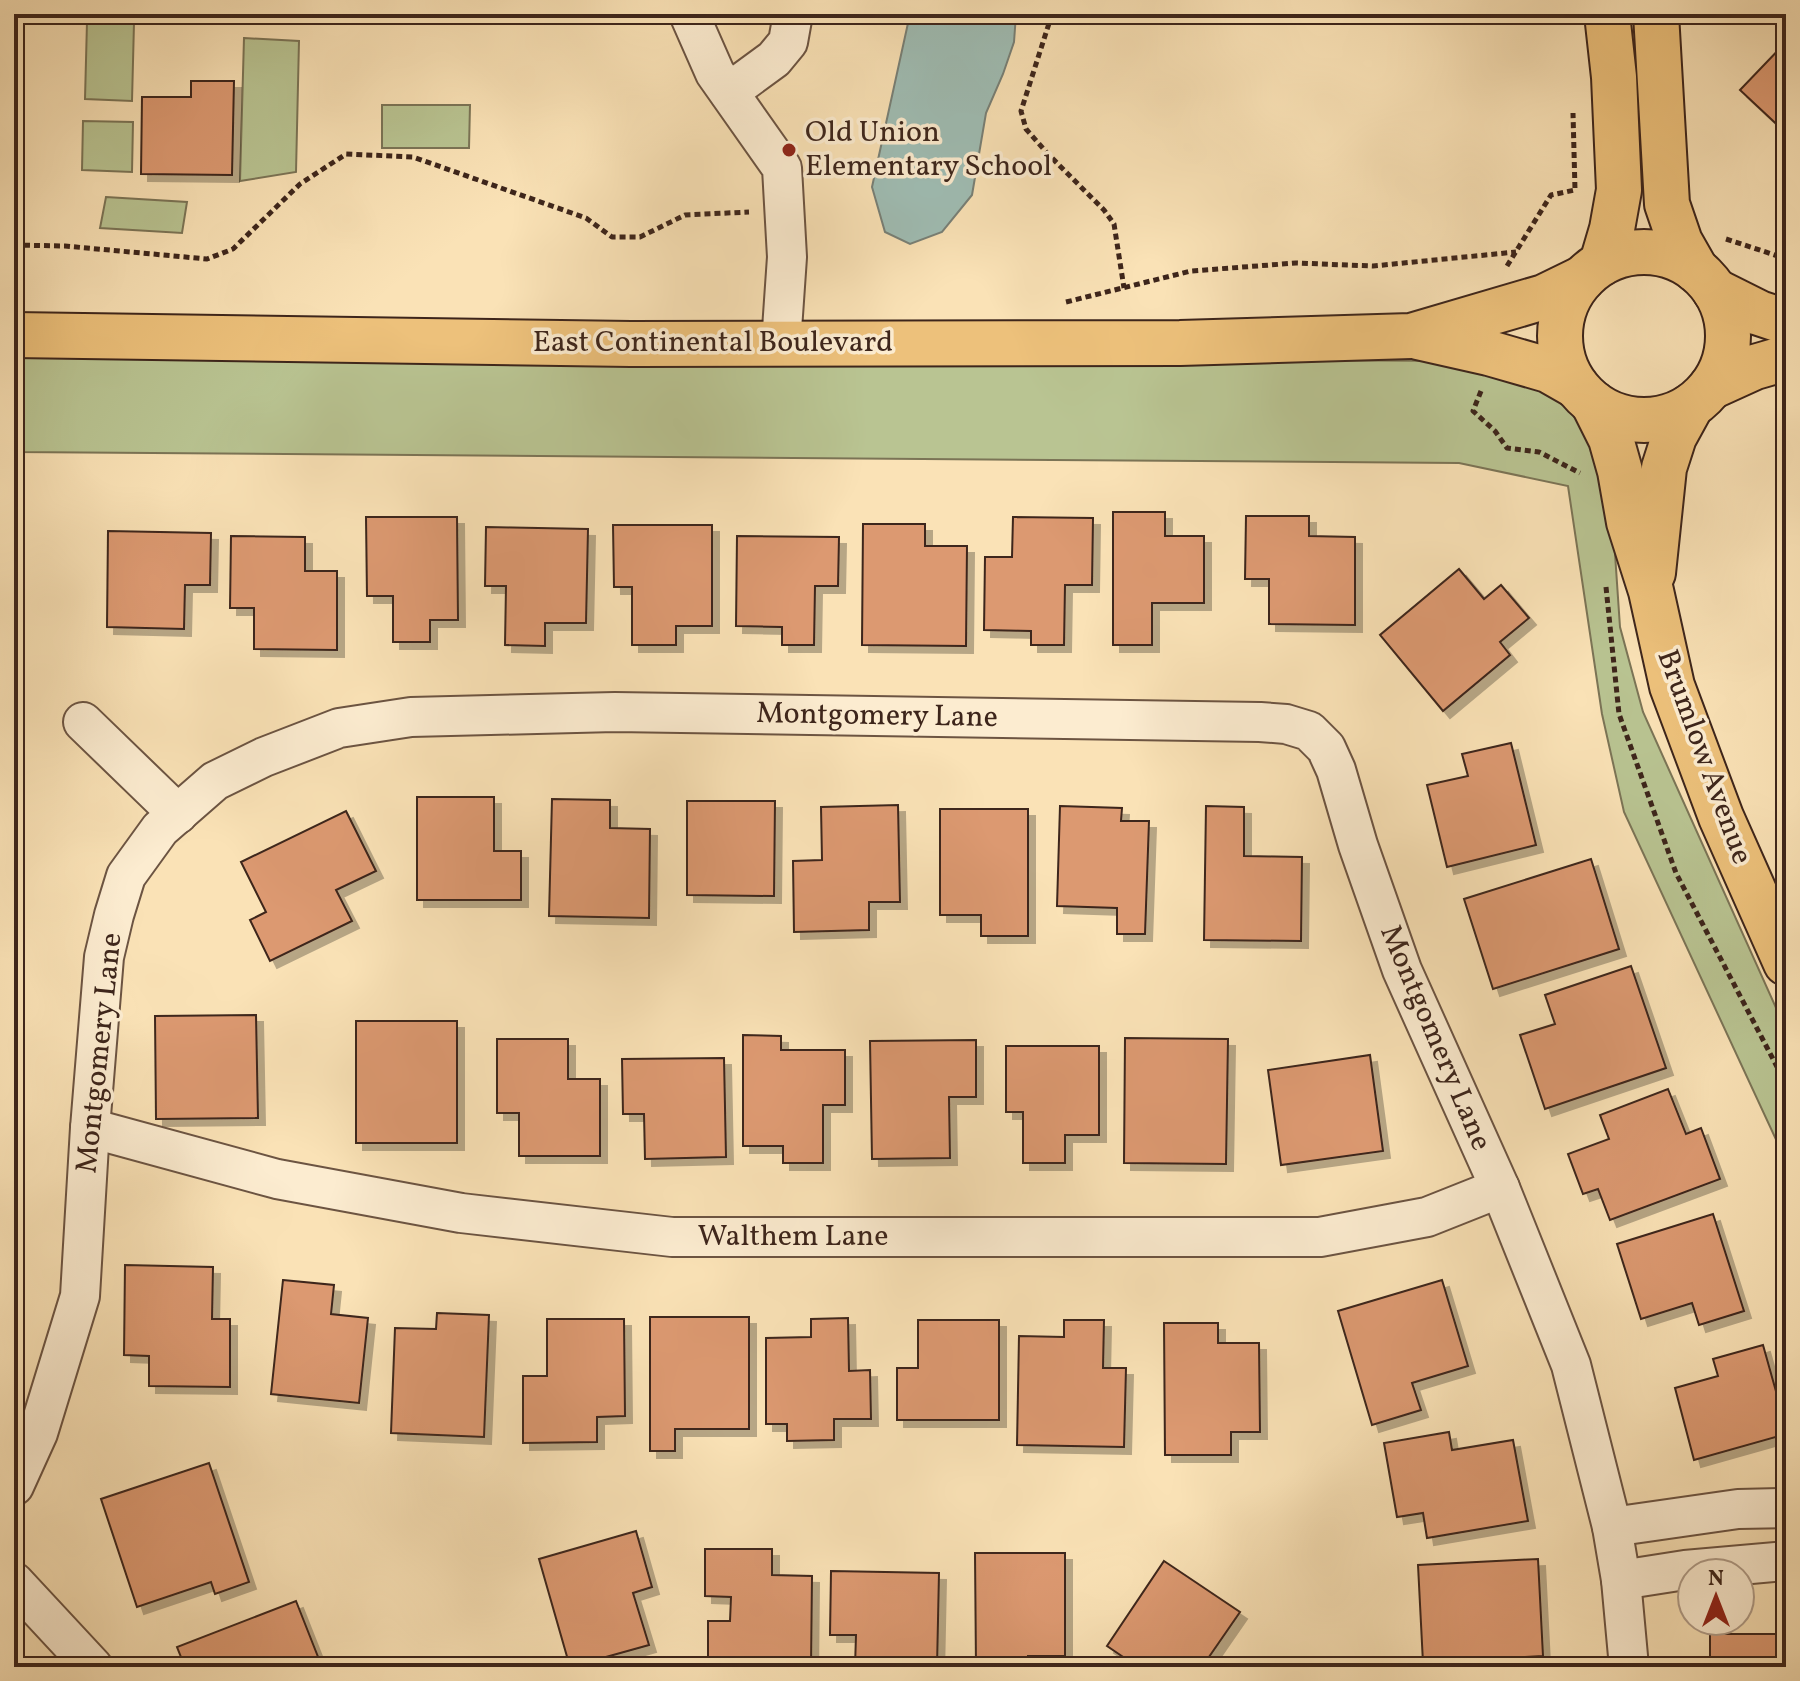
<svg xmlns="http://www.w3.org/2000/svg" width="1800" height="1681" font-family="Vollkorn,serif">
<defs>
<filter id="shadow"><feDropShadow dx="7" dy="7" stdDeviation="0" flood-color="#0004"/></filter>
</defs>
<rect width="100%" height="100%" fill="#fae2b6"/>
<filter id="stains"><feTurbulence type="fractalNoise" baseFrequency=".0025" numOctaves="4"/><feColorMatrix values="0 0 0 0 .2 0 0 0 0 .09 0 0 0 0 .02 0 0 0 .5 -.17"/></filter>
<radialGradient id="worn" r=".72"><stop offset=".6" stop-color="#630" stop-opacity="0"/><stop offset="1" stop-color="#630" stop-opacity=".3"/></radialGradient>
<g fill="#b9c492" stroke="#7b7456" stroke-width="2">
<polygon points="87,22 134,23 132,101 85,99"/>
<polygon points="244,38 299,41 296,172 240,181"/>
<polygon points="382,105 470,105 469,148 382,148"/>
<polygon points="83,121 133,122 132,172 82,170"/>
<polygon points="106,197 187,202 182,233 100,228"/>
<polygon points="14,353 1465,361 1537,381 1580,412 1610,480 1620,627 1643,712 1786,1030 1786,1161 1624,812 1602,714 1568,486 1459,463 14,452"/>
</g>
<polygon fill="#9fbdb4" stroke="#788077" stroke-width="2" points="910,14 1016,14 1014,42 1003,74 986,113 972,195 942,232 910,244 885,232 872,187"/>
<g fill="#dc9971" stroke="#3d251b" stroke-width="2" filter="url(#shadow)">
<polygon points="1786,42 1786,133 1740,90"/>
<polygon points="191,81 234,81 232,175 141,174 142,97 191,97"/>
<polygon points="1113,512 1165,512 1165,536 1204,536 1204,603 1152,603 1152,645 1113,645"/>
<polygon points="1246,516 1309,516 1309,536 1355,537 1355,625 1269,624 1269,579 1245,579"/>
<polygon points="366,517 457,517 458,620 430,620 430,642 393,642 393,596 367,596"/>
<polygon points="1013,517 1093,518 1092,585 1065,585 1064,645 1031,645 1031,631 984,630 985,557 1012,557"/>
<polygon points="863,524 925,524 925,546 967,546 966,646 862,645"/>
<polygon points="613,525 712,525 712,626 676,626 676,645 632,645 632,587 614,587"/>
<polygon points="486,527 588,529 586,623 545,623 545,646 505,645 506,586 485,586"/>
<polygon points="108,531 211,533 210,585 185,585 184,629 107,627"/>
<polygon points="231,536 305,537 305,571 337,571 337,650 254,649 254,608 230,608"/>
<polygon points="737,536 839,537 838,586 815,586 814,645 782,645 782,627 736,626"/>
<polygon points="1459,569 1484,599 1501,585 1529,618 1500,642 1510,655 1443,711 1380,635"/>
<polygon points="1511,743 1536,845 1447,867 1427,785 1468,776 1462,754"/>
<polygon points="417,797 494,797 494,851 521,851 521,900 417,900"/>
<polygon points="552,799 610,800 610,828 650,829 649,918 549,916"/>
<polygon points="687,801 775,801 774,896 687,895"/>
<polygon points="898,805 900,902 869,902 869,930 794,932 793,861 822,860 821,807"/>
<polygon points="1060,806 1122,808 1121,821 1149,821 1145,934 1117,934 1117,908 1057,906"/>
<polygon points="1206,806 1244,807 1244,856 1302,857 1301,941 1204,940"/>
<polygon points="940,809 1028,809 1028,936 981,936 981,915 940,915"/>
<polygon points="346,811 376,871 336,890 352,921 270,961 250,920 266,912 241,862"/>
<polygon points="1591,859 1619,949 1493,989 1464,899"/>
<polygon points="1631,966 1666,1068 1545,1109 1520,1035 1555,1024 1545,995"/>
<polygon points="256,1015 258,1118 156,1119 155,1016"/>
<rect x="356" y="1021" width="101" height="122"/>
<polygon points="743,1035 781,1036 781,1050 845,1050 845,1105 823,1105 823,1163 783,1163 783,1146 743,1146"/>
<polygon points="1125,1038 1228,1039 1226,1164 1124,1163"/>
<polygon points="497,1039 568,1039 568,1079 600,1079 600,1156 519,1156 519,1113 497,1113"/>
<polygon points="976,1040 976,1097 949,1097 950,1158 872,1159 870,1041"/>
<polygon points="1006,1046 1099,1046 1099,1135 1065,1135 1065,1163 1023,1163 1023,1112 1006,1112"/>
<polygon points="1370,1055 1383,1151 1281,1165 1268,1070"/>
<polygon points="724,1058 726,1157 645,1159 644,1114 623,1114 622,1059"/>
<polygon points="1668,1089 1686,1134 1701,1128 1720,1179 1610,1220 1598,1189 1583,1194 1568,1154 1609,1139 1600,1115"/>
<polygon points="1713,1214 1744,1311 1699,1325 1692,1303 1641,1319 1617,1244"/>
<polygon points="125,1265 213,1267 212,1319 230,1319 230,1387 149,1386 149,1356 124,1355"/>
<polygon points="283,1280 334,1285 331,1314 368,1318 359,1403 271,1394"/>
<polygon points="1442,1280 1468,1366 1412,1383 1421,1410 1372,1425 1338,1311"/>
<polygon points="437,1313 489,1315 484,1437 391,1433 395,1328 436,1329"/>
<polygon points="650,1317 749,1317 749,1429 675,1429 675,1451 650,1451"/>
<polygon points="848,1318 849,1371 870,1370 871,1419 834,1419 834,1440 787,1441 787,1424 766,1424 766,1338 811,1337 811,1319"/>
<polygon points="547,1319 624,1319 625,1416 597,1417 597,1442 523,1443 523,1376 547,1376"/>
<polygon points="918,1320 999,1320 999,1420 897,1420 897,1368 918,1368"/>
<polygon points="1064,1320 1104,1320 1103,1368 1126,1368 1124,1447 1017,1445 1019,1336 1064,1337"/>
<polygon points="1164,1323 1218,1323 1218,1343 1259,1343 1260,1432 1231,1432 1231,1455 1165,1455"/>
<polygon points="1763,1345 1786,1427 1786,1434 1694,1460 1675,1388 1718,1376 1713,1359"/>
<polygon points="1449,1432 1452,1450 1513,1440 1528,1521 1427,1538 1423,1513 1397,1517 1384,1443"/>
<polygon points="209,1463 249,1582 215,1594 211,1582 137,1607 101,1499"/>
<polygon points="636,1531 652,1587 633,1593 649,1645 570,1667 539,1559"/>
<polygon points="705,1549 772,1549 772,1575 812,1576 811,1667 708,1667 708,1621 730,1621 731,1597 705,1596"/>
<polygon points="975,1553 1065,1553 1065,1656 1028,1656 1028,1667 976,1667"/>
<polygon points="1538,1559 1543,1656 1423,1663 1418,1565"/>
<polygon points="1164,1561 1240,1612 1202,1667 1138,1667 1107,1646"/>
<polygon points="831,1571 939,1573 937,1667 855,1667 856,1635 830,1635"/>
<polygon points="296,1601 322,1667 185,1667 177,1647"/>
<rect x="1710" y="1634" width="76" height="33"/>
</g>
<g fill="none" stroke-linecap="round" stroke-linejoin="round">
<g stroke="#6c5442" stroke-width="42">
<g id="minor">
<polyline points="689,14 715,73 782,168 787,257 781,344"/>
<polyline points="729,92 774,59 788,42 793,14"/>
<polyline points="83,722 178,814"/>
<polyline points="90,1128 277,1179 461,1213 672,1237 1320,1237 1427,1217 1500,1188"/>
<polyline points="14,1486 38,1433 80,1296 90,1128 104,957 114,915 126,876 160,829 215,781 264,757 339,728 411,717 615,712 1260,722 1286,724 1309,731 1326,748 1336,770 1358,845 1402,970 1500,1188 1571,1365 1612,1527 1621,1580 1629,1667"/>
<polyline points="1612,1527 1738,1509 1786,1508"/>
<polyline points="1621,1580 1685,1570 1786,1561"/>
<polyline points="14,1582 93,1667"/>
</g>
</g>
<g stroke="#3d251b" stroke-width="48">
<g id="major">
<polyline points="1656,14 1667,204 1680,242 1696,270"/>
<circle cx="1644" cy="336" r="84"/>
<polyline points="1602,263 1612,229 1619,190 1614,77 1607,14"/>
<polyline points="1715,291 1759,313 1786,322"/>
<polyline points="14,335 631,344 1180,343 1411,336 1544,297 1583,278"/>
<polyline points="1418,337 1489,353 1548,370 1576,386"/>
<polyline points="1711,387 1755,367 1786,358"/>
<polyline points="1593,403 1611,439 1620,471 1629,522 1651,591 1672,686 1721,817 1786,963"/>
<polyline points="1653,573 1664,468 1674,437 1691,406"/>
</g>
</g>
<g stroke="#3d251b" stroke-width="5" stroke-dasharray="6 4" stroke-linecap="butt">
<polyline points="1052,14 1021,111 1026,129 1048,154 1104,210 1114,224 1124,288"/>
<polyline points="1726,239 1778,256 1786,256"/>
<polyline points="14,245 65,246 207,259 233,249 300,184 346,154 413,157 586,218 612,237 640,237 685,215 749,212"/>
<polyline points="1507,266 1551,195 1575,190 1573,113"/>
<polyline points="1066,302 1191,271 1296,263 1373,266 1516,252"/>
<polyline points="1481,391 1473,411 1495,431 1507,448 1539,452 1580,473"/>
<polyline points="1606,587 1619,714 1676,873 1786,1084"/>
</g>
<use href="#minor" stroke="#fcecd0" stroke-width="38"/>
<use href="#major" stroke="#edc17b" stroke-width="44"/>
</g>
<circle fill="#8f2418" stroke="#fcecd0" stroke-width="3" cx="789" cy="150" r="8"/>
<g text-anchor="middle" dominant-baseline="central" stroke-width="7" stroke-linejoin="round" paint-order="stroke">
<g font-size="30" fill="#3d251b" stroke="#fcecd0" text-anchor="start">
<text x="805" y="133">Old Union<tspan x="805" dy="34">Elementary School</tspan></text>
</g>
<g font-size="30" fill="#3d251b" stroke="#fcecd0">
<text x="713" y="343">East Continental Boulevard</text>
<text transform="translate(877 716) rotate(1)">Montgomery Lane</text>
<text transform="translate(1704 757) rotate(70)">Brumlow Avenue</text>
<text transform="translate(1435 1038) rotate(67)">Montgomery Lane</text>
<text transform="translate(100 1053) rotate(-84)">Montgomery Lane</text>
<text x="793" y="1237">Walthem Lane</text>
</g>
</g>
<rect width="1800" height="1681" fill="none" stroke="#fae2b6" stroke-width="48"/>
<rect x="16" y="16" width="1768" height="1649" fill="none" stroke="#3d251b" stroke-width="4"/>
<rect x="24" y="24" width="1752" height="1633" fill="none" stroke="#3d251b" stroke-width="2"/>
<g transform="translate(1716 1597)"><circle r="38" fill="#fcecd0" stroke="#b09c88" stroke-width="2"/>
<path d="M0-6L14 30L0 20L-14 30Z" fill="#8f2418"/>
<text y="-12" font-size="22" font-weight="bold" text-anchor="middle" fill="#3d251b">N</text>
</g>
<rect width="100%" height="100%" filter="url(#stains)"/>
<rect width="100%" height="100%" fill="url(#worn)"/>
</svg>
